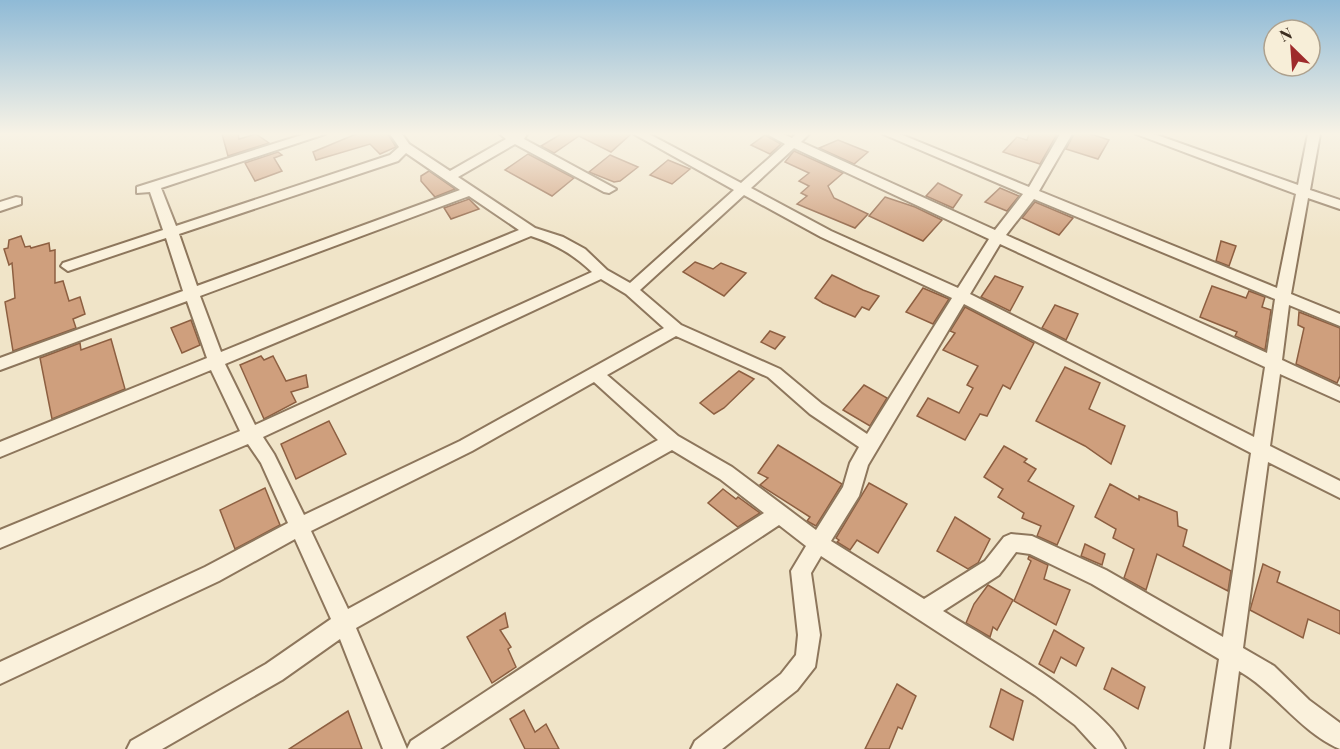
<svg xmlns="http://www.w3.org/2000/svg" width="1340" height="749" font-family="'Playfair Display',serif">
<rect width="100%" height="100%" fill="#f0e4c8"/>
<g fill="#cf9f7d" stroke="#8d5f41" stroke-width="1.5">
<polygon points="222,134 238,134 239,139 256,134 269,143 228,156"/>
<polygon points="356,134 388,134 396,147 380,154 370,144 316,160 313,152"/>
<polygon points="561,134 631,134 611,152 579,136 554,153 541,146"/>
<polygon points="1029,134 1057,134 1040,164 1003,152 1017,137 1027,140"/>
<polygon points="1074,134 1091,134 1109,140 1098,159 1066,149"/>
<polygon points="765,135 781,144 770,154 751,145"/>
<polygon points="838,140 868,152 854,164 819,148"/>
<polygon points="794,151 843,173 828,186 834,198 868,214 855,228 797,204 807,196 801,193 809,186 799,181 809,173 785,162"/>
<polygon points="278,152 282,155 274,158 282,171 255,181 245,163"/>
<polygon points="528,154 574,178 552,196 505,170"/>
<polygon points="610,155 638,167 620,181 614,182 589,172"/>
<polygon points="668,160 690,169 672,184 650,175"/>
<polygon points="429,171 455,189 435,197 421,181 421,176"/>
<polygon points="938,183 962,195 953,208 926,196"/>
<polygon points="1000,188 1019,196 1007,211 985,202"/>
<polygon points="885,197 915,207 942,220 923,241 869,216"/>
<polygon points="469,199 479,209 451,219 444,208"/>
<polygon points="1035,202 1073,218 1059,235 1022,218"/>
<polygon points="21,236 25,247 30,246 31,248 49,243 50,251 55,250 55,283 63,281 69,301 80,297 85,314 73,319 76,328 13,351 5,302 15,298 12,263 9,265 4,249 8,248 9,240"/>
<polygon points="1221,241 1236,246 1229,266 1216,261"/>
<polygon points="695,262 713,269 721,263 746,273 724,296 683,272"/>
<polygon points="832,275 863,290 879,296 869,310 862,307 855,317 823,303 815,298"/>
<polygon points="995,276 1023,287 1010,311 981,297"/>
<polygon points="1212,286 1246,298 1249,291 1265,297 1262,307 1271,310 1265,350 1235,336 1237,332 1200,317"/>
<polygon points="923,288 949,299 933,324 906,312"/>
<polygon points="1055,305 1078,314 1066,340 1042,328"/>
<polygon points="965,307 1034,343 1010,389 1003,385 987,416 980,414 965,440 917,416 928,398 959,413 973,388 967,385 978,366 943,350 955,333 950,331"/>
<polygon points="1299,312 1340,328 1340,376 1337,383 1296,364 1304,328 1298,325"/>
<polygon points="191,320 200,345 182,353 171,328"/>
<polygon points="770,331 785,337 775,349 761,342"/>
<polygon points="111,339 125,389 52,419 40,358 80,343 81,350"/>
<polygon points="261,356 264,360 273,356 286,381 306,375 308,387 291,392 296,402 264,419 240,365"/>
<polygon points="1065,367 1100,383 1089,409 1125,426 1111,464 1085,446 1036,421"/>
<polygon points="739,371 754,379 724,408 714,414 700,403"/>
<polygon points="864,385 887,398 870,426 843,410"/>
<polygon points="329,421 346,454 296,479 281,444"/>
<polygon points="778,445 842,484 816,526 807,521 810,517 760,485 768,478 758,473"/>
<polygon points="1004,446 1027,459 1024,462 1036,469 1028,481 1074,506 1057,545 1037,536 1041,526 1022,518 1024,513 998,497 1003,489 984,477"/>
<polygon points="869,483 907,504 878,553 857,540 850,550 837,542 839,540 836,538"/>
<polygon points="1110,484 1139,500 1139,496 1177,512 1178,526 1187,530 1183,546 1231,571 1228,591 1157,554 1146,590 1124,578 1134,549 1113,538 1116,529 1095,517"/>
<polygon points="265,488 280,525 235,549 220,510"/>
<polygon points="723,489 736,499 738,497 760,513 738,527 708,503"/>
<polygon points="955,517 990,539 978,563 968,569 937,551"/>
<polygon points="1085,544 1105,554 1102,565 1081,556"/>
<polygon points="1029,556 1048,565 1044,579 1070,590 1056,625 1014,601 1031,561 1028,559"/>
<polygon points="1263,564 1280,572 1277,582 1340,611 1340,634 1308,619 1303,638 1250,610"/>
<polygon points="988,585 1013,600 997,630 993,627 990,637 966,623 974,604"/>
<polygon points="505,613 508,627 500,630 511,647 508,649 516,667 492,683 467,637"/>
<polygon points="1054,630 1084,648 1076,666 1061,657 1054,673 1039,664"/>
<polygon points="1112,668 1145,687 1138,709 1104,689"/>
<polygon points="897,684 916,696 902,729 898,727 889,749 865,749"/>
<polygon points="1001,689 1023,701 1013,740 990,727"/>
<polygon points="524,710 535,732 546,724 559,749 525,749 510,719"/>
<polygon points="348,711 362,749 289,749"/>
</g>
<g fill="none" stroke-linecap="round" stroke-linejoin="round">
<g stroke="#8d765c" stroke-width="4">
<g id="minor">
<path d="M305,134H325L161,188L176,226L390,155L399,147L390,134H402L409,144L450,171L506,139L500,134H527L524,139L616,189L609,193L604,192L515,144L458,177L535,228L563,237L585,249L607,270L630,283L734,190L634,134H649L741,183L785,144L767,134H783L792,138L796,134H809L801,142L995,230L1023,194L883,134H900L1029,187L1060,134H1072L1039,191L1277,288L1296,194L1136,134H1154L1298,185L1308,134H1320L1310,190L1340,200V209L1308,198L1291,294L1340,314V326L1289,305L1282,360L1340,387V401L1280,374L1270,446L1340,481V498L1268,462L1243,648L1274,666L1309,700L1340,723V749C1300,732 1276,692 1239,671L1229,749H1205L1219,659L1092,584L1030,554L1016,552L999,575L943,611C987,639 1106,704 1125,749H1097L1075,725L1035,695L821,556L811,573L820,635L815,667L797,690L722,749H691L695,741L781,674L796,655L798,635L791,571L806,546L779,525L440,749H407L411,741L588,624L764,513L720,479L672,450L356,628L407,749H383L340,639L282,680L162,749H127L131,741L266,664L331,619L295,539L219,581L0,684V662L205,567L288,523L261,463L248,444L0,548V530L240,431L211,370L0,457V442L207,358L187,301L0,370V358L183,291L166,238L68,271L61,266L63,263L163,230L150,192L137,193V187ZM794,148L989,239L958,288L831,231L751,188ZM406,153L460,190L197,286L179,234L398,161ZM744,195L821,237L952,298L867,434L822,404L780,369L681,325L640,290ZM469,196L519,230L221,352L200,296ZM1034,199L1275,299L1267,353L1006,235ZM531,236C555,244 573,254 592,272L255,425L225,364ZM1000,244L1265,367L1254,437L970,294ZM601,279L626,294L664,328L460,441L304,515L274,454L263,437ZM964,304L1251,453L1223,637L1106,570L1032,536L1011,534L1004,537L985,561L924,599L831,541L859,496L868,465ZM676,336L768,377L810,414L859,447L850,463L843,487L816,530L732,467L678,436L607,375ZM594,382L658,440L348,609L311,531L472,451Z"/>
<polygon points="16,197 21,198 21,204 0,211 0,202"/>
</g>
</g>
<use href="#minor" fill="#faf1dc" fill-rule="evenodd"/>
</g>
<linearGradient id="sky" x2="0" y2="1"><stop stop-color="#8fbad6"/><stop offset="0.56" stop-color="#f8f3e6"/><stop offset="1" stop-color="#f8f3e6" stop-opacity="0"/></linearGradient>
<rect width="1340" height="239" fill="url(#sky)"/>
<g transform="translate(1292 48) rotate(335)"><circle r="28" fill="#f7eed8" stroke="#ada18e" stroke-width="1.5"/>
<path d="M0-4.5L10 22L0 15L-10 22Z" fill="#9e2a2b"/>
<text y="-9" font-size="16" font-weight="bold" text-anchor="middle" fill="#3d2e20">N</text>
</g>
</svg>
